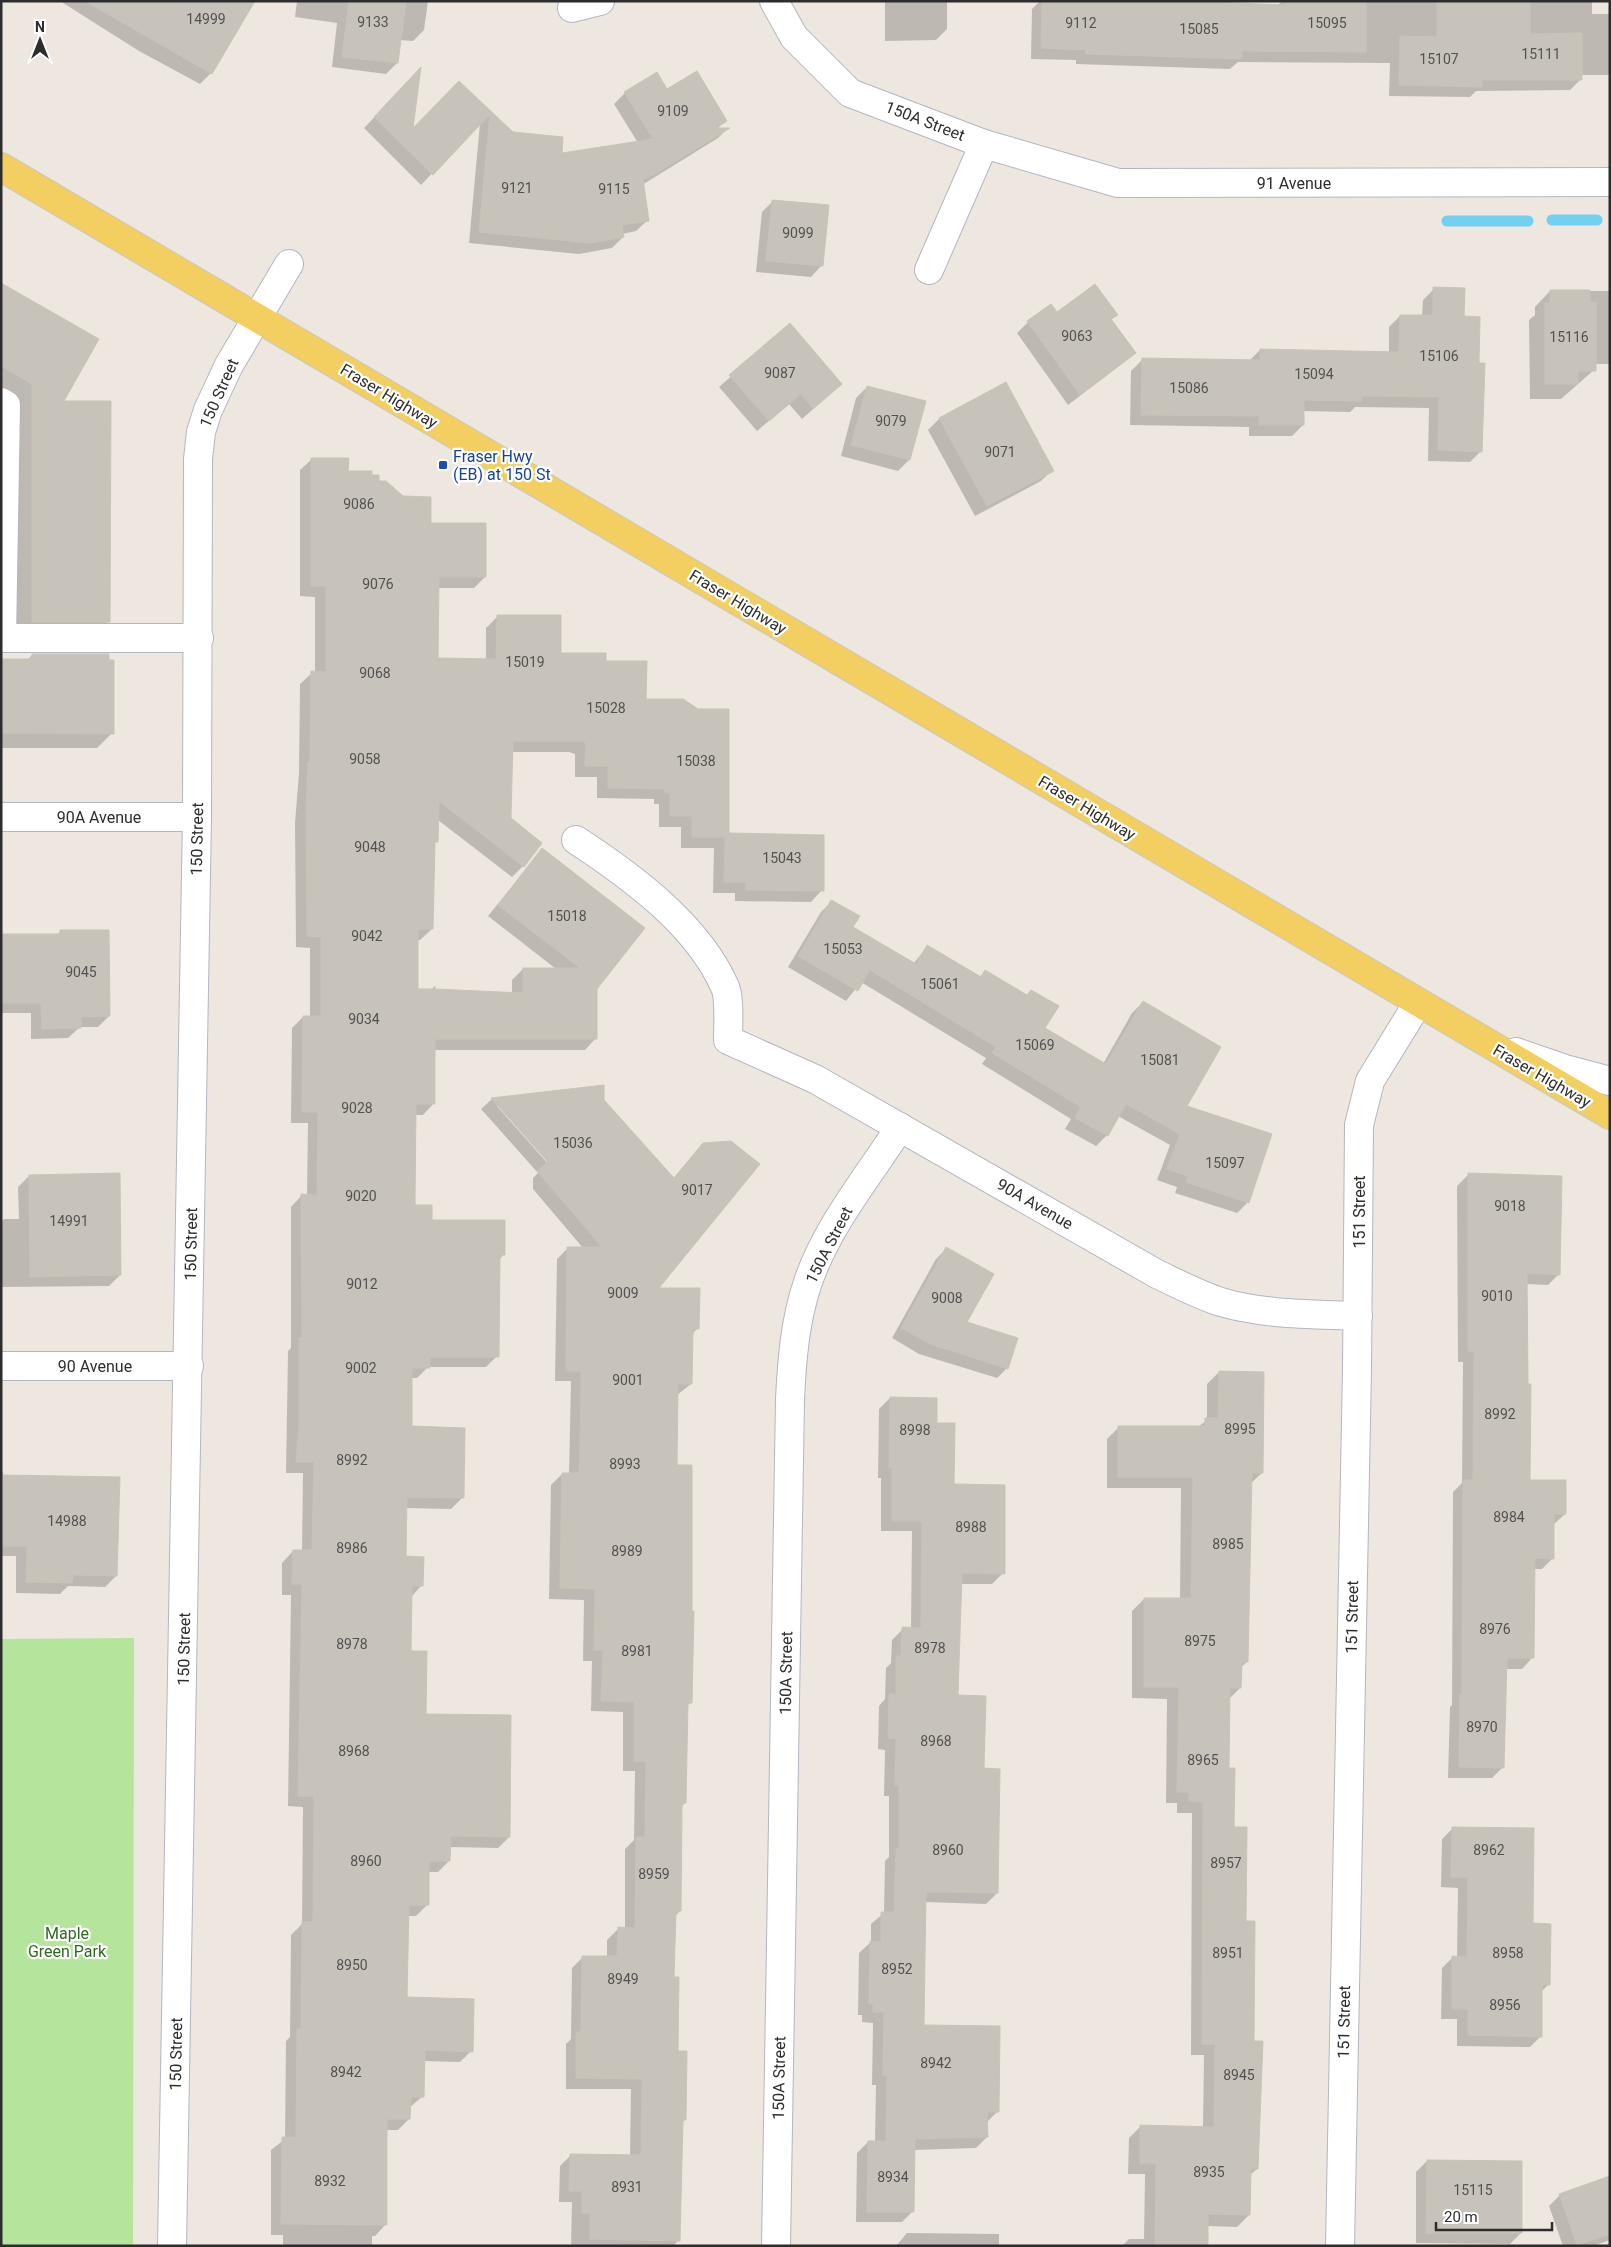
<svg xmlns="http://www.w3.org/2000/svg" width="1611" height="2247" font-family="Roboto,sans-serif">
<rect width="100%" height="100%" fill="#eee7df"/>
<polygon fill="#b5e59c" points="134,1638 133,2246 1,2246 1,1639"/>
<g fill="#0003" fill-rule="evenodd">
<polygon points="60,1 248,1 211,73 200,84 139,51"/>
<polygon points="297,1 428,1 424,30 413,41 400,40 397,63 386,74 332,67 337,23 295,17"/>
<polygon points="885,1 947,1 947,29 936,40 885,41"/>
<polygon points="1040,1 1128,1 1277,6 1282,1 1592,1 1592,14 1610,14 1610,75 1581,75 1581,79 1570,90 1476,91 1470,97 1389,96 1390,63 1238,62 1230,69 1076,64 1076,60 1031,59 1032,9"/>
<polygon points="656,74 667,90 726,120 717,129 727,129 718,138 642,185 648,220 636,231 622,234 623,237 612,248 579,254 469,243 480,123 421,185 364,128 410,80 412,131 464,88 513,134 560,154 638,143 614,104 625,93"/>
<polygon points="773,201 822,265 811,277 756,272 762,212"/>
<polygon points="1,284 61,402 108,622 92,638 16,638 1,392"/>
<polygon points="1434,289 1462,317 1477,364 1481,451 1470,462 1428,461 1429,408 1355,407 1350,412 1303,411 1303,425 1292,436 1249,436 1249,427 1130,425 1131,371 1142,360 1249,361 1260,350 1389,353 1389,327 1400,316 1422,316 1423,300"/>
<polygon points="1550,291 1610,291 1610,364 1594,364 1594,370 1561,399 1530,399 1529,320 1535,315 1535,307"/>
<polygon points="1057,313 1116,315 1110,321 1134,352 1123,363 1068,405 1017,333 1028,322"/>
<polygon points="790,325 841,384 802,419 789,404 757,431 719,387"/>
<polygon points="867,387 909,460 898,471 841,456 856,398"/>
<polygon points="939,419 1052,470 1041,481 975,516 928,430"/>
<polygon points="312,459 347,473 370,476 429,524 485,577 474,588 437,588 436,659 486,660 486,628 497,617 560,654 604,662 645,701 728,835 822,890 811,902 735,901 735,893 713,893 714,848 681,848 681,827 659,827 659,804 654,804 654,799 597,798 597,777 575,777 575,754 569,752 511,752 510,819 523,866 512,877 438,820 437,841 433,845 432,929 420,940 416,940 416,990 512,993 512,980 523,969 556,969 488,916 542,850 596,989 596,1038 585,1050 434,1050 434,1103 423,1115 414,1115 414,1206 431,1221 503,1255 499,1260 497,1356 486,1367 428,1367 417,1378 410,1378 410,1427 462,1498 451,1509 405,1508 404,1557 422,1585 411,1597 410,1653 425,1715 509,1837 498,1848 449,1847 449,1861 438,1872 428,1872 427,1905 416,1916 407,1916 406,1998 471,2051 460,2062 423,2061 423,2096 409,2108 409,2119 398,2130 386,2130 386,2224 375,2236 372,2236 372,2246 283,2246 283,2235 271,2235 271,2150 285,2139 286,2041 290,2037 291,1935 302,1924 303,1807 288,1806 291,1595 282,1595 282,1563 293,1551 302,1552 303,1473 286,1473 288,1351 291,1348 291,1207 302,1195 307,1196 308,1123 291,1123 292,1028 303,1017 310,1017 310,948 296,947 295,823 299,773 300,684 312,673 315,673 315,597 300,596 300,470"/>
<polygon points="32,655 112,733 97,748 1,748 1,660 27,661"/>
<polygon points="832,901 852,928 913,964 928,946 979,977 985,972 1026,996 1031,991 1044,1028 1103,1064 1132,1013 1143,1002 1185,1107 1248,1202 1237,1213 1175,1193 1177,1187 1157,1180 1170,1145 1118,1116 1107,1135 1096,1146 1065,1129 1071,1119 982,1064 986,1058 861,982 846,1001 788,967 821,912"/>
<polygon points="60,932 109,1016 98,1027 80,1027 68,1038 31,1039 31,1013 1,1013 1,935 57,935"/>
<path d="M492,1099L603,1100L673,1179L703,1144L656,1289L698,1328L692,1334L691,1384L677,1395L676,1466L691,1702L686,1707L685,1803L681,1807L680,1911L674,1917L673,1978L677,2052L685,2119L682,2123L679,2240L673,2246H571L572,2202H559L560,2166L571,2155L630,2156L631,2089H566V2044L571,2039L572,1968L583,1957H607V1940L618,1929H625V1849L634,1840L635,1771H623V1712L591,1711L592,1661H583L584,1600L549,1599L551,1485L562,1474H569L571,1381H555L557,1259L568,1248H583L533,1189V1178L538,1173L481,1109ZM497,1106H500L553,1166L551,1167Z"/>
<polygon points="1468,1175 1559,1274 1548,1285 1526,1284 1529,1481 1565,1514 1553,1525 1553,1558 1542,1569 1534,1569 1533,1657 1522,1669 1505,1669 1503,1767 1492,1778 1448,1778 1450,1707 1452,1705 1453,1492 1462,1483 1463,1362 1458,1362 1457,1186"/>
<polygon points="29,1176 120,1275 109,1286 1,1287 1,1222 4,1219 19,1219 18,1187"/>
<polygon points="946,1249 965,1323 1007,1368 997,1378 919,1354 892,1338 936,1259"/>
<polygon points="1219,1372 1262,1473 1250,1484 1247,1662 1240,1668 1240,1688 1228,1700 1227,1769 1244,1922 1252,2042 1257,2169 1249,2176 1249,2215 1237,2227 1207,2226 1206,2246 1122,2246 1129,2239 1144,2239 1145,2174 1128,2174 1129,2138 1141,2126 1203,2128 1204,2055 1191,2055 1192,1813 1177,1813 1177,1803 1166,1803 1167,1699 1132,1698 1132,1611 1144,1599 1180,1600 1181,1488 1107,1488 1107,1439 1119,1427 1198,1427 1207,1420 1207,1384"/>
<polygon points="890,1398 936,1424 952,1485 1003,1573 992,1584 960,1584 957,1696 983,1769 997,1893 986,1904 925,1902 923,2026 998,2111 986,2123 987,2137 976,2148 914,2150 913,2211 902,2222 856,2222 857,2153 868,2142 875,2142 876,2085 872,2085 873,2023 862,2022 862,2015 858,2015 859,1953 871,1942 871,1924 884,1913 885,1861 889,1857 889,1796 884,1796 885,1750 878,1749 879,1706 885,1699 886,1668 891,1663 892,1640 903,1629 911,1629 912,1531 881,1531 881,1478 878,1478 879,1409"/>
<polygon points="1,1472 3,1472 3,1476 116,1576 105,1587 68,1586 60,1594 16,1593 16,1556 1,1556"/>
<polygon points="1453,1828 1531,1925 1549,1984 1541,1992 1541,2036 1530,2047 1457,2046 1457,2019 1441,2019 1442,1968 1453,1957 1457,1958 1458,1888 1441,1887 1442,1839"/>
<polygon points="1427,2161 1521,2233 1510,2244 1416,2243 1416,2172"/>
<polygon points="1610,2177 1610,2240 1593,2246 1563,2246 1549,2206 1560,2195"/>
<polygon points="907,2233 999,2234 999,2246 896,2246"/>
</g>
<g fill="none" stroke-linecap="round" stroke-linejoin="round">
<g stroke="#72d0f0" stroke-width="11">
<polyline points="1552,220 1597,220"/>
<polyline points="1447,221 1528,221"/>
</g>
</g>
<g fill="#c7c2ba" stroke="#cac3b8">
<polygon points="85,1 255,1 212,74"/>
<polygon points="349,1 406,1 398,63 342,57"/>
<polygon points="1042,1 1184,1 1285,5 1285,1 1366,1 1366,52 1242,51 1242,59 1086,54 1086,50 1041,48"/>
<polygon points="1437,1 1530,1 1530,34 1582,33 1582,80 1482,80 1482,87 1399,85 1400,36 1437,37"/>
<polygon points="421,67 413,128 459,81 513,132 563,137 562,153 653,139 624,92 657,72 667,89 697,71 727,121 716,128 730,128 650,177 643,179 649,221 622,225 624,237 591,243 479,232 490,114 433,175 374,117"/>
<polygon points="772,200 829,205 823,266 766,261"/>
<polygon points="1,283 99,339 64,401 111,401 110,622 32,622 32,384 1,366"/>
<polygon points="1095,284 1118,315 1111,319 1136,353 1080,395 1027,321 1051,304 1057,312"/>
<polygon points="1433,287 1465,288 1464,316 1480,317 1479,363 1485,363 1482,452 1438,450 1439,397 1362,396 1362,401 1304,400 1304,425 1259,425 1259,416 1141,415 1142,358 1260,360 1260,349 1399,352 1400,315 1433,315"/>
<polygon points="1550,290 1590,290 1590,303 1596,302 1596,371 1578,371 1578,384 1545,384 1545,303 1550,303"/>
<polygon points="790,323 842,384 813,409 801,394 769,421 729,375"/>
<polygon points="1006,382 1054,471 987,506 939,418"/>
<polygon points="867,386 926,401 910,460 851,445"/>
<polygon points="311,458 349,458 348,471 372,471 372,475 379,475 379,481 386,481 403,496 431,497 431,523 486,523 486,577 439,577 438,658 496,659 497,615 561,615 561,653 606,653 606,661 647,661 646,699 683,699 698,709 729,709 729,833 824,835 824,891 746,890 746,882 724,882 725,837 692,837 692,816 670,816 670,793 665,793 665,789 608,788 608,766 585,766 586,743 581,741 513,741 511,818 542,843 524,867 439,801 438,842 435,842 433,929 418,929 418,989 432,989 435,986 435,989 523,993 523,968 580,968 498,905 542,848 645,928 597,989 597,1039 435,1039 435,1104 416,1104 415,1205 432,1205 432,1220 505,1220 505,1255 500,1255 499,1357 430,1357 430,1368 412,1368 412,1426 465,1428 464,1498 407,1497 406,1556 424,1557 423,1586 412,1586 411,1651 427,1651 426,1714 511,1715 510,1837 451,1836 450,1861 429,1861 429,1905 409,1905 407,1997 474,1999 473,2052 425,2050 424,2097 411,2097 410,2119 387,2119 387,2225 281,2224 282,2137 296,2137 297,2029 301,2029 302,1922 313,1922 314,1796 298,1796 302,1584 292,1584 293,1550 312,1550 314,1462 296,1462 299,1424 299,1338 302,1338 301,1194 317,1195 318,1112 302,1112 303,1016 321,1016 321,937 307,936 306,811 308,762 310,762 311,671 326,672 326,586 311,586"/>
<polygon points="32,654 109,654 109,660 114,660 114,734 1,733 1,659 32,659"/>
<polygon points="831,900 860,916 853,927 916,964 927,945 981,977 985,970 1027,995 1031,990 1059,1006 1045,1028 1106,1064 1143,1001 1221,1047 1187,1106 1272,1134 1249,1203 1186,1182 1188,1176 1167,1169 1180,1134 1126,1104 1108,1136 1075,1118 1081,1107 992,1053 996,1047 870,970 858,991 798,956"/>
<polygon points="60,930 109,930 110,1016 81,1017 81,1028 42,1029 41,1003 1,1003 1,934 60,934"/>
<polygon points="604,1085 604,1100 674,1178 703,1143 731,1141 760,1164 659,1288 700,1288 699,1329 693,1329 692,1384 678,1384 677,1465 692,1465 692,1611 694,1611 692,1703 688,1703 686,1803 682,1803 681,1911 676,1911 674,1977 679,1977 678,2051 687,2051 686,2120 683,2120 680,2241 590,2239 590,2213 582,2213 582,2191 569,2191 570,2154 641,2155 642,2079 576,2078 576,2032 581,2032 582,1956 617,1956 618,1927 635,1928 636,1837 645,1837 646,1761 634,1761 634,1702 601,1701 603,1650 594,1650 595,1589 560,1588 562,1473 579,1473 580,1450 581,1371 566,1371 567,1247 602,1247 537,1171 548,1162 491,1098"/>
<polygon points="120,1173 121,1275 30,1277 29,1175"/>
<polygon points="1468,1173 1562,1176 1560,1275 1527,1273 1528,1384 1531,1384 1530,1480 1566,1480 1566,1514 1554,1514 1554,1559 1535,1558 1534,1658 1507,1658 1504,1768 1459,1767 1460,1694 1462,1694 1463,1480 1473,1480 1474,1351 1468,1351"/>
<polygon points="946,1247 994,1274 967,1322 1018,1338 1008,1369 930,1344 901,1328"/>
<polygon points="1219,1371 1264,1372 1263,1473 1252,1473 1248,1662 1242,1662 1241,1688 1230,1688 1229,1768 1235,1768 1234,1827 1247,1827 1246,1921 1255,1921 1254,2041 1263,2041 1258,2169 1251,2169 1250,2215 1208,2214 1208,2246 1155,2246 1156,2163 1140,2163 1140,2125 1214,2127 1215,2044 1202,2044 1203,1802 1189,1801 1189,1792 1177,1792 1179,1687 1144,1687 1144,1598 1191,1598 1193,1477 1118,1477 1118,1426 1205,1426 1205,1418 1218,1418"/>
<polygon points="890,1397 937,1398 937,1423 955,1423 954,1484 1005,1485 1005,1574 962,1573 958,1695 986,1696 984,1768 1000,1769 998,1893 926,1892 924,2025 1000,2026 999,2112 987,2112 988,2137 915,2139 914,2212 867,2212 868,2141 886,2141 887,2075 883,2075 884,2012 873,2012 873,2004 869,2004 870,1941 881,1942 881,1912 894,1912 896,1849 899,1849 899,1785 895,1785 896,1739 888,1738 889,1694 896,1694 896,1656 901,1656 902,1627 921,1628 922,1521 892,1521 892,1468 889,1468"/>
<polygon points="1,1475 120,1477 117,1576 73,1575 72,1583 26,1582 27,1546 1,1546"/>
<polygon points="1452,1827 1534,1828 1533,1923 1551,1924 1550,1985 1542,1985 1542,2037 1468,2035 1468,2009 1452,2009 1452,1956 1467,1957 1468,1877 1451,1877"/>
<polygon points="1427,2160 1522,2161 1522,2233 1426,2233"/>
<polygon points="1610,2176 1610,2234 1577,2245 1559,2194"/>
</g>
<g fill="none" stroke-linecap="round" stroke-linejoin="round">
<g stroke="#b3b6c0" stroke-width="30">
<g id="minor">
<polyline points="774,1 794,37 850,93 984,144 1118,183 1610,182"/>
<polyline points="572,8 600,1"/>
<polyline points="929,270 984,144"/>
<polyline points="1,402 6,405 2,638"/>
<polyline points="1,638 199,638"/>
<polyline points="1,817 197,817"/>
<path d="M576,840C631,876 698,925 725,987C730,998 728,1027 728,1040L815,1079L1157,1274C1178,1284 1199,1295 1221,1302C1265,1315 1312,1314 1358,1316"/>
<polyline points="1516,1052 1565,1069 1610,1081"/>
<polyline points="1,1366 189,1366"/>
<polyline points="172,2246 197,817 198,459 201,432 208,410 229,365 289,264"/>
<path d="M776,2246L790,1399C792,1359 795,1320 808,1282C827,1226 868,1177 900,1127"/>
<polyline points="1340,2246 1357,1369 1359,1125 1370,1081 1418,1003"/>
</g>
</g>
<g stroke="#c8c8c8" stroke-width="30">
<polyline id="major" points="1,167 1610,1115"/>
</g>
<use href="#minor" stroke="#fff" stroke-width="28"/>
<use href="#major" stroke="#f3ce60" stroke-width="28"/>
</g>
<rect fill="#1a4fb4" stroke="#fff" stroke-width="2" x="438" y="460" width="10" height="10" rx="2.5"/>
<g text-anchor="middle" dominant-baseline="central" stroke-width="4.5" stroke-linejoin="round" paint-order="stroke">
<g font-size="14" fill="#545250">
<text x="206" y="19">14999</text>
<text x="373" y="22">9133</text>
<text x="1081" y="23">9112</text>
<text x="1327" y="23">15095</text>
<text x="1199" y="29">15085</text>
<text x="1541" y="54">15111</text>
<text x="1439" y="59">15107</text>
<text x="673" y="111">9109</text>
<text x="517" y="188">9121</text>
<text x="614" y="189">9115</text>
<text x="798" y="233">9099</text>
<text x="1077" y="336">9063</text>
<text x="1569" y="337">15116</text>
<text x="1439" y="356">15106</text>
<text x="780" y="373">9087</text>
<text x="1314" y="374">15094</text>
<text x="1189" y="388">15086</text>
<text x="891" y="421">9079</text>
<text x="1000" y="452">9071</text>
<text x="359" y="504">9086</text>
<text x="378" y="584">9076</text>
<text x="525" y="662">15019</text>
<text x="375" y="673">9068</text>
<text x="606" y="708">15028</text>
<text x="365" y="759">9058</text>
<text x="696" y="761">15038</text>
<text x="370" y="847">9048</text>
<text x="782" y="858">15043</text>
<text x="567" y="916">15018</text>
<text x="367" y="936">9042</text>
<text x="843" y="949">15053</text>
<text x="81" y="972">9045</text>
<text x="940" y="984">15061</text>
<text x="364" y="1019">9034</text>
<text x="1035" y="1045">15069</text>
<text x="1160" y="1060">15081</text>
<text x="357" y="1108">9028</text>
<text x="573" y="1143">15036</text>
<text x="1225" y="1163">15097</text>
<text x="697" y="1190">9017</text>
<text x="361" y="1196">9020</text>
<text x="1510" y="1206">9018</text>
<text x="69" y="1221">14991</text>
<text x="362" y="1284">9012</text>
<text x="623" y="1293">9009</text>
<text x="1497" y="1296">9010</text>
<text x="947" y="1298">9008</text>
<text x="361" y="1368">9002</text>
<text x="628" y="1380">9001</text>
<text x="1500" y="1414">8992</text>
<text x="1240" y="1429">8995</text>
<text x="915" y="1430">8998</text>
<text x="352" y="1460">8992</text>
<text x="625" y="1464">8993</text>
<text x="1509" y="1517">8984</text>
<text x="67" y="1521">14988</text>
<text x="971" y="1527">8988</text>
<text x="1228" y="1544">8985</text>
<text x="352" y="1548">8986</text>
<text x="627" y="1551">8989</text>
<text x="1495" y="1629">8976</text>
<text x="1200" y="1641">8975</text>
<text x="352" y="1644">8978</text>
<text x="930" y="1648">8978</text>
<text x="637" y="1651">8981</text>
<text x="1482" y="1727">8970</text>
<text x="936" y="1741">8968</text>
<text x="354" y="1751">8968</text>
<text x="1203" y="1760">8965</text>
<text x="948" y="1850">8960</text>
<text x="1489" y="1850">8962</text>
<text x="366" y="1861">8960</text>
<text x="1226" y="1863">8957</text>
<text x="654" y="1874">8959</text>
<text x="1228" y="1953">8951</text>
<text x="1508" y="1953">8958</text>
<text x="352" y="1965">8950</text>
<text x="897" y="1969">8952</text>
<text x="623" y="1979">8949</text>
<text x="1505" y="2005">8956</text>
<text x="936" y="2063">8942</text>
<text x="346" y="2072">8942</text>
<text x="1239" y="2075">8945</text>
<text x="1209" y="2172">8935</text>
<text x="893" y="2177">8934</text>
<text x="330" y="2181">8932</text>
<text x="627" y="2187">8931</text>
<text x="1473" y="2190">15115</text>
</g>
<g font-size="16" fill="#2d2d2d" stroke="#fff">
<text transform="translate(925 121) rotate(21)">150A Street</text>
<text x="1294" y="183">91 Avenue</text>
<text transform="translate(219 393) rotate(-66)">150 Street</text>
<text transform="translate(389 396) rotate(31)">Fraser Highway</text>
<text transform="translate(738 602) rotate(31)">Fraser Highway</text>
<text transform="translate(1087 808) rotate(31)">Fraser Highway</text>
<text x="99" y="817">90A Avenue</text>
<text transform="translate(197 839) rotate(-89)">150 Street</text>
<text transform="translate(1542 1076) rotate(30)">Fraser Highway</text>
<text transform="translate(1035 1204) rotate(30)">90A Avenue</text>
<text transform="translate(1359 1212) rotate(-90)">151 Street</text>
<text transform="translate(191 1244) rotate(-89)">150 Street</text>
<text transform="translate(829 1245) rotate(-63)">150A Street</text>
<text x="95" y="1366">90 Avenue</text>
<text transform="translate(1352 1617) rotate(-89)">151 Street</text>
<text transform="translate(184 1649) rotate(-89)">150 Street</text>
<text transform="translate(786 1673) rotate(-89)">150A Street</text>
<text transform="translate(1344 2022) rotate(-89)">151 Street</text>
<text transform="translate(176 2054) rotate(-89)">150 Street</text>
<text transform="translate(779 2078) rotate(-89)">150A Street</text>
</g>
<g font-size="16" fill="#164399" stroke="#fff" text-anchor="start">
<text x="453" y="456">Fraser Hwy<tspan x="453" dy="18">(EB) at 150 St</tspan></text>
</g>
<g font-size="16" fill="#2c6c1a" stroke="#fff">
<text x="67" y="1933">Maple<tspan x="67" dy="18">Green Park</tspan></text>
</g>
</g>
<rect width="1611" height="2247" fill="none" stroke="#2d2d2d" stroke-width="5"/>
<g transform="translate(40 40)" stroke="#ffffff" stroke-width="4" paint-order="stroke">
<path d="M0-4L9 19L0 12L-9 19Z" fill="#2d2d2d"/>
<text y="-8" font-size="14" font-weight="bold" text-anchor="middle" fill="#2d2d2d">N</text>
</g>
<path d="M1436 2222v8h116v-8" fill="none" stroke="#2d2d2d" stroke-width="2.5"/>
<text x="1444" y="2222" font-size="15" fill="#2d2d2d" stroke="#ffffff" stroke-width="4" paint-order="stroke">20 m</text>
</svg>
